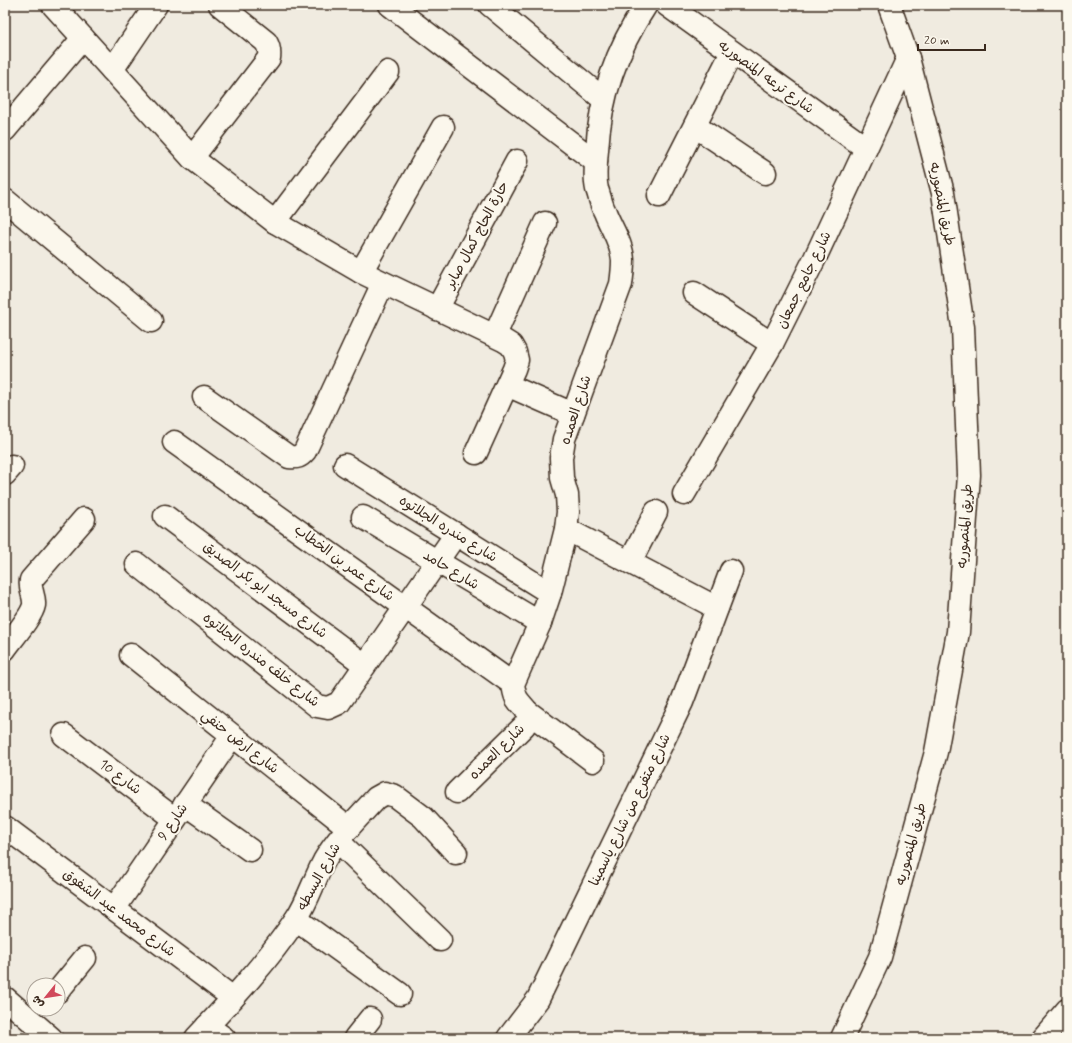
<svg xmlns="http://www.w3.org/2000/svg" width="1072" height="1043" font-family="Mynerve,'Playpen Sans Arabic',sans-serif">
<rect width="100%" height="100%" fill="#f0ebe0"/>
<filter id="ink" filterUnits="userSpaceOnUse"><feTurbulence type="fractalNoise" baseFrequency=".025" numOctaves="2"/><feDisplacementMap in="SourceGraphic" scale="8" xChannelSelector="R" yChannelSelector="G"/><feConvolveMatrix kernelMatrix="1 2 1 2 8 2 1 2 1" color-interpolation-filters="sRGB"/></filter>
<g filter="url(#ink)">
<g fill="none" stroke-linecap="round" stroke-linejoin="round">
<g stroke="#3b2a1e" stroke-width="25">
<g id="minor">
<polyline points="53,5 192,158 275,222 361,272 503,340 511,345 515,352 517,360 514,369 476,453"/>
<polyline points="390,5 596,162"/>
<polyline points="490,5 603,99"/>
<polyline points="667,5 866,148"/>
<polyline points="112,70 156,5"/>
<polyline points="695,126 765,173"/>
<polyline points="5,130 83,38"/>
<path d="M192,158L269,58C270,51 269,47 266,42L220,5"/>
<polyline points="659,196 732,52"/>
<polyline points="5,200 151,321"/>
<polyline points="275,222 388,72"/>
<polyline points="361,272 443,127"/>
<polyline points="694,293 772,344"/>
<polyline points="437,309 517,161"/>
<polyline points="495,335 545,223"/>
<polyline points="507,385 573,414"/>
<path d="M204,397L289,457C297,458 300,457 305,451L383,283"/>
<polyline points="174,442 513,684"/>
<polyline points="345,465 550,593"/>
<polyline points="5,474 12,466"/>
<polyline points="684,494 772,344 815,258 908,58"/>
<polyline points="165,516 365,665"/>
<polyline points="363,517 540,623"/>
<polyline points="566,529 717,608"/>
<polyline points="630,562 656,512"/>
<polyline points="137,564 317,706 328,708 339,703 456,534"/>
<path d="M5,649C12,639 32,616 34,605C35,595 29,590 31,580L84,519"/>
<polyline points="131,655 349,828"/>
<polyline points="528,712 593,761"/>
<polyline points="64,735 175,819"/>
<path d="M457,792L524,726C534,711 524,710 517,699C514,694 514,689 513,684L540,623L550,593L566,529L568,512L567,495L562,478L561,458L564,439L621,284C622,277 623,268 623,260C622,243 611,228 605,212C601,205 600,197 597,189C594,177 596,162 597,150C600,96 616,50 646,5"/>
<polyline points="185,804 250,850"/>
<polyline points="5,827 233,998"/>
<polyline points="338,841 440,940"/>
<polyline points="114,909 232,736"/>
<polyline points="296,919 400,994"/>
<polyline points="58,991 85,958"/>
<polyline points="5,998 51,1038"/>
<polyline points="207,1026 224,1038"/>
<path d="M196,1038C232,1000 267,962 296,919C308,901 314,880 324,861C337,838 358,818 376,798L385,793L395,796L423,817L456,853"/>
<polyline points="355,1038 370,1019"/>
<polyline points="508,1038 538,999 682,702 731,571"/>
</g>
</g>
<g stroke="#3b2a1e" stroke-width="25">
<g id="major">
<polyline points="842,1038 880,957 936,752 958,632 969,475 963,327 943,193 908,58 889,5"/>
<polyline points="1043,1038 1067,1010"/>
</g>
</g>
<use href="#minor" stroke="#fbf7ec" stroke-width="22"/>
<use href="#major" stroke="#fbf7ec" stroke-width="22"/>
</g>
</g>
<g text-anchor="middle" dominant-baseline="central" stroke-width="4" stroke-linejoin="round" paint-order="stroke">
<g font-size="14" fill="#3b2a1e" stroke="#fbf7ec">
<text transform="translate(766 77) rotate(36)">شارع ترعه المنصوريه</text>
<text transform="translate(942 204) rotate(79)">طريق المنصوريه</text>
<text transform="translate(477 235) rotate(-62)">حارة الحاج كمال صابر</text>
<text transform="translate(804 280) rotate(-64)">شارع جامع جمعان</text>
<text transform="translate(576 410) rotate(-72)">شارع العمده</text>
<text transform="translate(965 526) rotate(-86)">طريق المنصوريه</text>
<text transform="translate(448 529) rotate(32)">شارع مندره الجلاتوه</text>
<text transform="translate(344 563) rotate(36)">شارع عمر بن الخطاب</text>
<text transform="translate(451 570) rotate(31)">شارع حامد</text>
<text transform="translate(265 590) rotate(37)">شارع مسجد ابو بكر الصديق</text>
<text transform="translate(261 660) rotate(38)">شارع خلف مندره الجلاتوه</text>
<text transform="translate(240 742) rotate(38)">شارع ارض حنفي</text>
<text transform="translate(497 752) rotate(-45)">شارع العمده</text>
<text transform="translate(120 777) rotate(37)">شارع 10</text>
<text transform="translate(630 810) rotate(-64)">شارع متفرع من شارع ياسمينا</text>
<text transform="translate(173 822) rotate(-56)">شارع 9</text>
<text transform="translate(911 844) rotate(-75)">طريق المنصوريه</text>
<text transform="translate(319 877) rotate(-61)">شارع البسطه</text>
<text transform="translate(119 913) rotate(37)">شارع محمد عبد الشفوق</text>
</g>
</g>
<rect width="1072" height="1043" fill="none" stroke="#fbf7ec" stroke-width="20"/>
<rect x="10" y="10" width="1052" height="1023" fill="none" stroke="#3b2a1e" stroke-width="1.5" filter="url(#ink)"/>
<g transform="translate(46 997) rotate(240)"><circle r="19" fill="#fbf7ec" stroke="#aea59a"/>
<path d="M0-3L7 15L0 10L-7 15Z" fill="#d1495b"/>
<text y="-6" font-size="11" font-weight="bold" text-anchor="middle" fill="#3b2a1e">ش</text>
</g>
<path d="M918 44v6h67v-6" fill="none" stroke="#3b2a1e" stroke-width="2"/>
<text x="924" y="44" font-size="12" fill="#3b2a1e" stroke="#fbf7ec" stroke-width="3" paint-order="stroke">20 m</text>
</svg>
